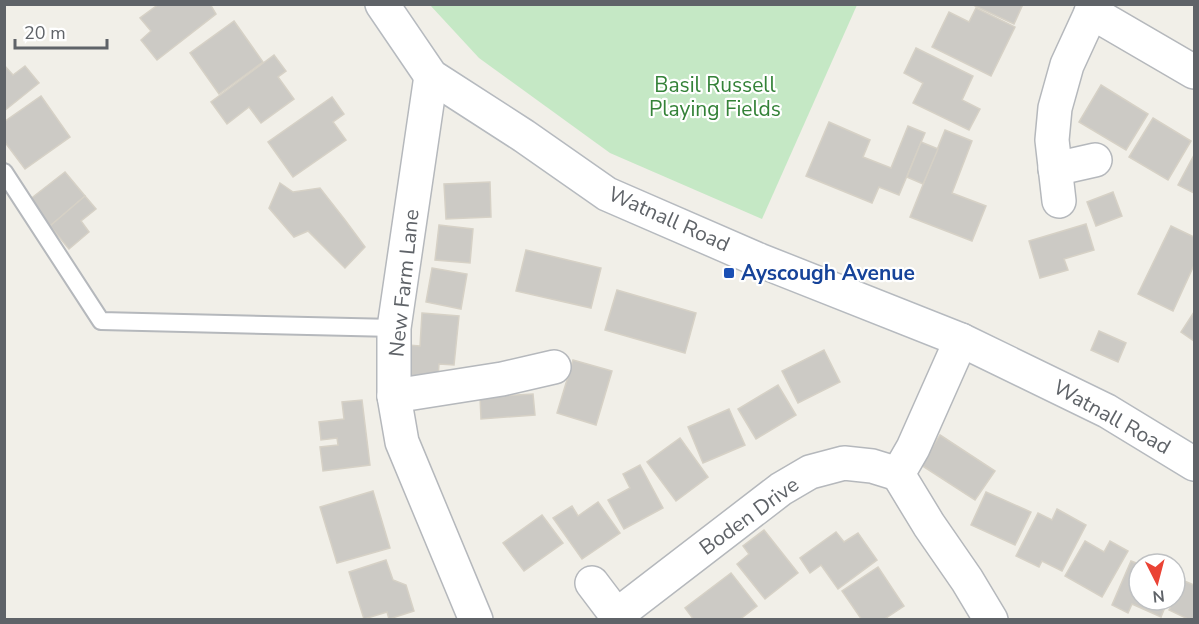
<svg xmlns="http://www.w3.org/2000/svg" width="1199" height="624" font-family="'Nunito Sans',sans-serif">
<rect width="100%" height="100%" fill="#f1efe8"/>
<polygon fill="#c5e8c5" points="430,5 857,5 762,219 610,153 479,58"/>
<g fill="#cccac5" stroke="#d6d1c6" stroke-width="1.5">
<polygon points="159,4 210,4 216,14 157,60 141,40 151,31 140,18"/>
<polygon points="971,4 1023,4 1014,24"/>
<polygon points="976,8 1015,27 991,76 932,47 949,12 969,22"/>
<polygon points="234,21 263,62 219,94 190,53"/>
<polygon points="916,48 973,76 962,100 980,109 969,130 913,103 923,83 904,73"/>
<polygon points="274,55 286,71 278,77 294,99 261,123 249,107 227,124 211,102"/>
<polygon points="4,65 13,75 25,66 39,83 4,111"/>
<polygon points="1101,85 1148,114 1126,150 1079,122"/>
<polygon points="41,96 70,137 25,169 4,141 4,122"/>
<polygon points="332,97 344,114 333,122 346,140 293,177 268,142"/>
<polygon points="1153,118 1191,141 1168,180 1129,157"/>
<polygon points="829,122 870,140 863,157 891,168 908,126 925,133 899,195 879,187 872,203 806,176"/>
<polygon points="945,130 972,141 952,193 986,206 972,241 910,217"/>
<polygon points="921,142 938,149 923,184 907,177"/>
<polygon points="1194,155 1194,193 1178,185"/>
<polygon points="65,172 85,196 50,226 29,200"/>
<polygon points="490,182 491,217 446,219 444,184"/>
<polygon points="280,183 293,192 320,188 345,220 365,247 345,268 308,231 294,237 269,208"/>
<polygon points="1113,192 1122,216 1096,226 1087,202"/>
<polygon points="85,196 96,209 81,221 89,232 69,249 50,226"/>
<polygon points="1086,224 1094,250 1064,259 1068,270 1040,278 1029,241"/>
<polygon points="439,225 473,229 470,263 435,260"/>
<polygon points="1171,226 1194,237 1194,265 1173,311 1138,294"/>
<polygon points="526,250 601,268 591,308 516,291"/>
<polygon points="432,268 467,274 461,309 426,302"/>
<polygon points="617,290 696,313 685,353 605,330"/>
<polygon points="1194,312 1194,341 1181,332"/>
<polygon points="422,313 459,316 454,365 439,364 438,378 394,375 397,344 420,346"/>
<polygon points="1099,331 1126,343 1118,362 1091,350"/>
<polygon points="824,350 840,382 798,403 782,371"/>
<polygon points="573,360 612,371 596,425 557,413"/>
<polygon points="778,385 796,415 756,439 738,409"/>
<polygon points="533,394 535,415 481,419 480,397"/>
<polygon points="362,400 370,465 323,471 320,447 338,445 337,438 321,440 319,422 344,419 342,402"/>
<polygon points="729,409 745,445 703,463 688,427"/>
<polygon points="940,435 995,471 975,500 921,465"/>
<polygon points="680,438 708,477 676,501 647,462"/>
<polygon points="640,465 663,508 624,529 608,500 630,488 623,474"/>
<polygon points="373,491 390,548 337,563 320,507"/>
<polygon points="986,492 1031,512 1015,545 971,525"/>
<polygon points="598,502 620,533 582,559 553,518 572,506 578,516"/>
<polygon points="1057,509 1086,525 1062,571 1042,561 1039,567 1016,556 1038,513 1052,520"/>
<polygon points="542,515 563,543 524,571 503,543"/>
<polygon points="764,530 798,573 765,599 737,564 749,554 743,546"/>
<polygon points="836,532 844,542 858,533 877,560 838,589 821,565 810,573 800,558"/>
<polygon points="1085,541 1104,552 1110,541 1128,551 1102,597 1065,576"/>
<polygon points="386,560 393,580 406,585 414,611 389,619 387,612 364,619 349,572"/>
<polygon points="1131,561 1139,564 1139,600 1168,600 1161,617 1132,604 1128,613 1112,605"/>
<polygon points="878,567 904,606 883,620 862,620 842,591"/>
<polygon points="731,573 757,606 739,620 694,620 685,608"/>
<polygon points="1182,580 1194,585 1194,620 1190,620 1169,610 1174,600 1175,600"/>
</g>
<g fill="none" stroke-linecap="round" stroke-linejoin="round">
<g stroke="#b5b8bc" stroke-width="20">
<polyline id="lane" points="4,172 101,321 394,328"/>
</g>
<g stroke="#b5b8bc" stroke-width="36">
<g id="street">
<polyline points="1091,12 1194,72"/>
<polyline points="431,76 394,328 394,396 402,442 476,620"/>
<polyline points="1055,169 1095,160"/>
<polyline points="1059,201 1052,140 1055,108 1067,65 1095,4"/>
<polyline points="961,340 913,448 898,474 929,525 967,580 991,620"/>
<polyline points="394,396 502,379 554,367"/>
<polyline points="592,583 620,620"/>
<polyline points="617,615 781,489 810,472 844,463 872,466 898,474"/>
</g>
</g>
<g stroke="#b6babf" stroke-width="36">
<polyline id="secondary" points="382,4 431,76 524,136 607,194 759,260 961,340 1107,411 1194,464"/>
</g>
<use href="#lane" stroke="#fff" stroke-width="16"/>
<use href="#street" stroke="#fff" stroke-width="33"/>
<use href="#secondary" stroke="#fff" stroke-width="33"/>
</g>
<rect fill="#1a4fb4" stroke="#fff" stroke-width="2" x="723" y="267" width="12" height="12" rx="3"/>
<g text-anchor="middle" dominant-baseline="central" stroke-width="4.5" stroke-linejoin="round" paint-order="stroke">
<g font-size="21" fill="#348238" stroke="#fff">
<text x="715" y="85">Basil Russell<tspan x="715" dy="24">Playing Fields</tspan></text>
</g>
<g font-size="21" fill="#5f6368" stroke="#fff">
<text transform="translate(669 219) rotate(24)">Watnall Road</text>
<text transform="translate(404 283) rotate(-84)">New Farm Lane</text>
<text transform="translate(1112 417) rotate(29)">Watnall Road</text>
<text transform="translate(749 516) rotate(-36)">Boden Drive</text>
</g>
<g font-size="21" font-weight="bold" fill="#164399" stroke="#fff" text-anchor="start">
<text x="741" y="273">Ayscough Avenue</text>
</g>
</g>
<rect width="1199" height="624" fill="none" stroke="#5f6368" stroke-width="12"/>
<g transform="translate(1157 582) rotate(174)"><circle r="28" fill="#ffffff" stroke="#bfc1c3" stroke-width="1.5"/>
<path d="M0-4.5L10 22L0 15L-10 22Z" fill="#ea4335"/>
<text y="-9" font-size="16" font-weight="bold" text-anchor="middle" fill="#5f6368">N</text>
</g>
<path d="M15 39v9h92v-9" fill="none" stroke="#5f6368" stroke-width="3"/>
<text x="24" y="39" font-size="18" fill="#5f6368" stroke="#ffffff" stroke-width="4.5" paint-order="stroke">20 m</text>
</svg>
